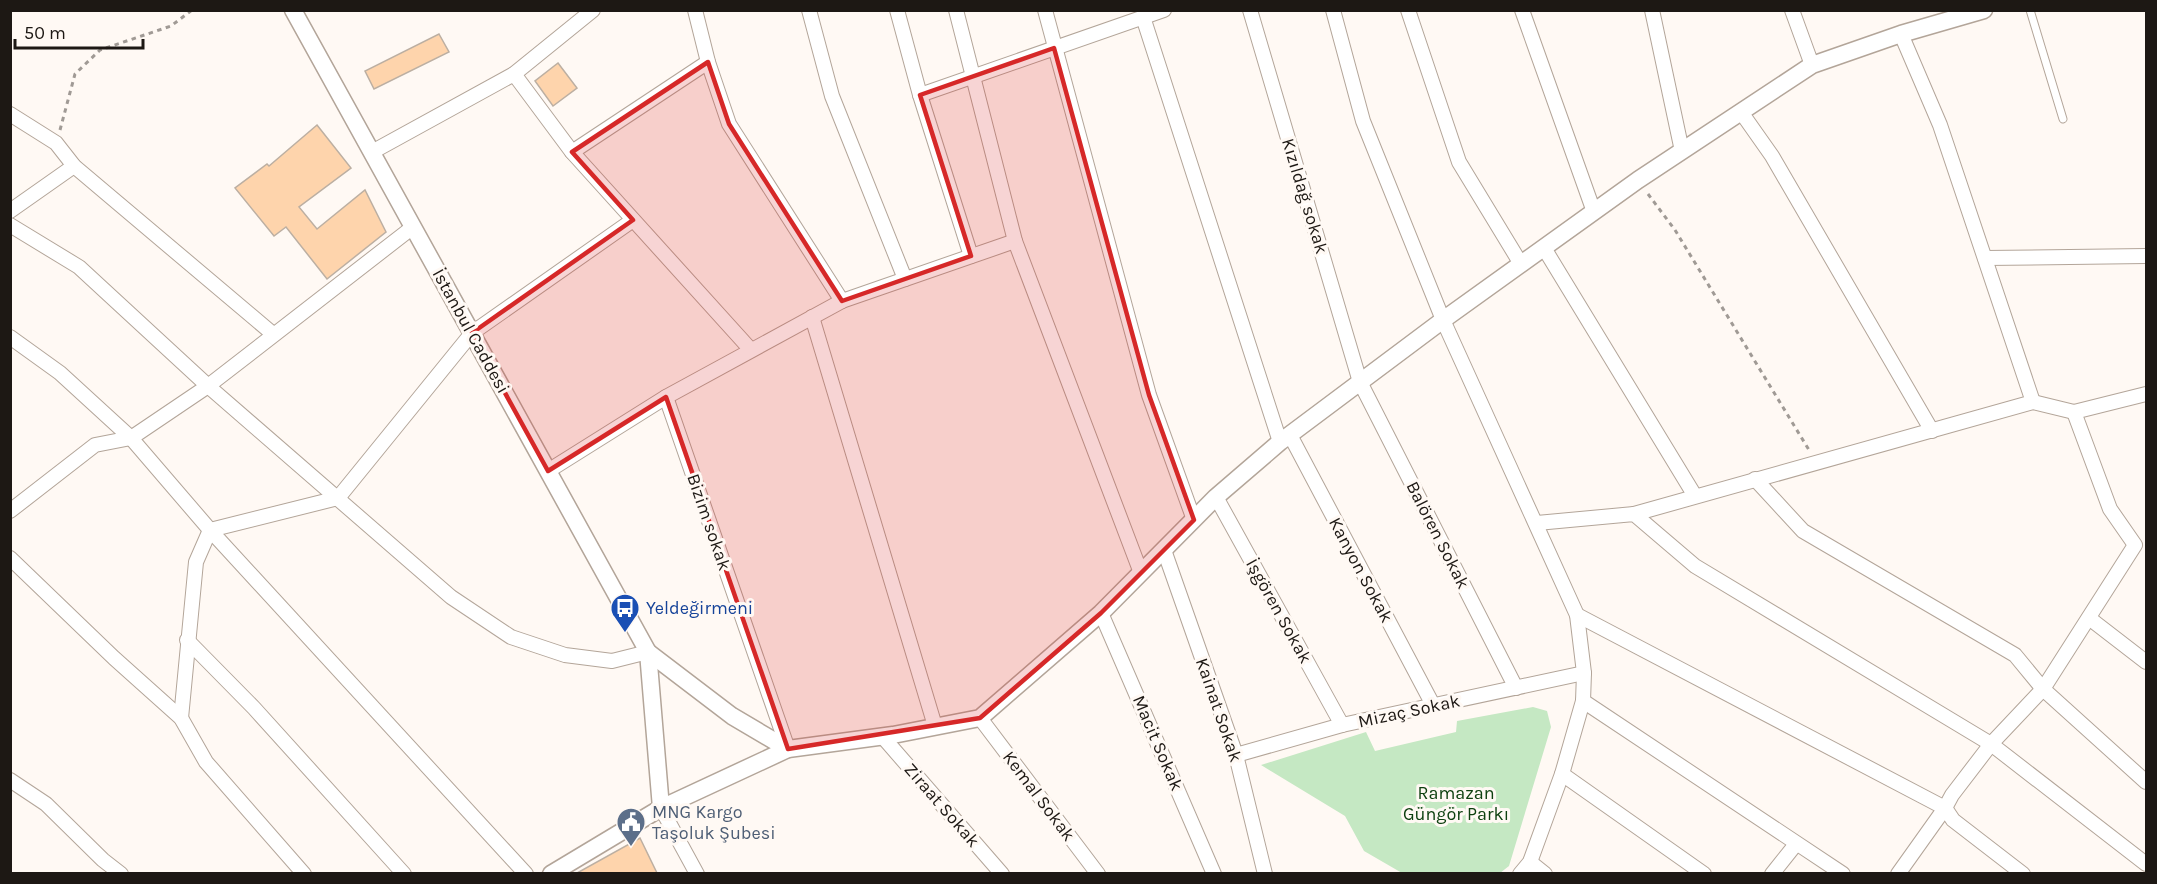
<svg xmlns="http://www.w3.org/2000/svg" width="2157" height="884" font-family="Karla,sans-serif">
<rect width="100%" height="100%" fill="#fff9f4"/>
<polygon fill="#c5e8c3" points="1533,707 1547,711 1551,727 1509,866 1500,873 1402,873 1364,851 1345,816 1261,765 1366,732 1375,751 1456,732 1457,721"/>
<g fill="#fed4ac" stroke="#bcafa2" stroke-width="1.5">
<polygon points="439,34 449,52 374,89 365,71"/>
<polygon points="558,63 577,88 553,106 535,81"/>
<polygon points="317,125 351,168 299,207 317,229 365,190 386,232 327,279 286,227 274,236 235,188 267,164 269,166"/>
<polygon points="640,838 657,873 577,873"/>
</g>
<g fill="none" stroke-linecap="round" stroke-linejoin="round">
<g stroke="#b3a599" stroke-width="9">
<polyline id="service" points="2030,10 2063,119"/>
</g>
<g stroke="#b3a599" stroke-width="16">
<g id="minor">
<polyline points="695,10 708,62 729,124 842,301"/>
<polyline points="809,10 832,96 905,279"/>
<polyline points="897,10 920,95 971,256"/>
<polyline points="956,10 1015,241 1141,573"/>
<polyline points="1045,10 1149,395 1194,520"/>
<polyline points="1250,10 1360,382 1516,688"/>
<polyline points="1333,10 1363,121 1443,320 1577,615 1584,673 1583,701 1562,774 1530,862 1520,874"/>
<polyline points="1408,10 1459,162 1521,264"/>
<polyline points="1522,10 1594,212"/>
<polyline points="1652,10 1682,151"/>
<polyline points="1792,10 1812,65"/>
<polyline points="1143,17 1280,442"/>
<polyline points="1901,34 1940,125 2033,402"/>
<polyline points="514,74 572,152 751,350"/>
<polyline points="920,95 1164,10"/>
<polyline points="1741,112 1772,156 1932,431"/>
<polyline points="10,114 56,143 74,166 273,334"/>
<polyline points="372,152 514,74 593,10"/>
<polyline points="572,152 708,62"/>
<polyline points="10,211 74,166"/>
<polyline points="10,225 79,267 208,386 451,597 511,637 565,655 612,661 648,652"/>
<polyline points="1544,248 1695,496"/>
<polyline points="1985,258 2146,256"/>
<polyline points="812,317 935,726"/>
<polyline points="10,337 60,373 131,438 210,530 526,874"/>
<polyline points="666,397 788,749"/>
<polyline points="1290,435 1433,705"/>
<polyline points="548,471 666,397 842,301 1015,241"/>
<polyline points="1755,479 1803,531 2015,655 2043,689 2146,782"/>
<polyline points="1216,497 1342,725"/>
<polyline points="10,511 95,445 131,438 208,386 413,227"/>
<polyline points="1634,514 2033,402 2074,412 2146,394"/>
<polyline points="1537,523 1634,514 1695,566 1991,744 2146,864"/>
<polyline points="1164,550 1236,755 1265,874"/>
<polyline points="10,558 114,658 181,718 206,762 304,874"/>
<polyline points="1101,613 1214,874"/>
<polyline points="1577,615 1945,808 1953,820 2023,874"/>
<polyline points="2089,618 2146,662"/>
<polyline points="187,640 254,708 404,874"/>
<polyline points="1583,701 1843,874"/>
<polyline points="181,718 196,562 210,530 338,498 472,333 633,220"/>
<polyline points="980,718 1098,874"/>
<polyline points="882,736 1002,874"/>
<polyline points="1236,755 1342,725 1584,673"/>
<polyline points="1562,774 1704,874"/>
<polyline points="10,780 46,804 103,860 121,874"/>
<polyline points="661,808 697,874"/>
<polyline points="1530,862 1545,874"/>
<polyline points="1772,874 1796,844"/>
<polyline points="1898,874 1945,808 1952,795 1991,744 2043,689 2135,545 2110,509 2074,412"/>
</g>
</g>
<g stroke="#b3a599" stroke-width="19">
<g id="tertiary">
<polyline points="293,10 648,652 661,808"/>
<polyline points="648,652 732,716 788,749"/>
<polyline points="551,874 661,808 788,749 893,735 980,718 1101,613 1216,497 1280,442 1443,320 1638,180 1812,65 1901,34 1984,10"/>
</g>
</g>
<g stroke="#a09a95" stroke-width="3" stroke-dasharray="4.5 4.5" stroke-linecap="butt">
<polyline points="60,130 75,74 100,50 171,26 192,10"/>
<polyline points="1648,194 1675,230 1809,450"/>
</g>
<use href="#service" stroke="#fff" stroke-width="7"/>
<use href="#minor" stroke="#fff" stroke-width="14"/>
<use href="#tertiary" stroke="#fff" stroke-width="16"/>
</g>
<path fill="#d62828" fill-opacity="0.2" stroke="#d62828" stroke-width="4.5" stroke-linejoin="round" d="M1054,48L1149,395L1194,520L1101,613L980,718L788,749L666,397L548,471L472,333L633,220L572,152L708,62L729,124L842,301L971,256L920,95Z"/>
<defs>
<g id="bus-pin" transform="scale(1.5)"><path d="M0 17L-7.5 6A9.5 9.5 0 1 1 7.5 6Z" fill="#1a4fb4" stroke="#fff9f4"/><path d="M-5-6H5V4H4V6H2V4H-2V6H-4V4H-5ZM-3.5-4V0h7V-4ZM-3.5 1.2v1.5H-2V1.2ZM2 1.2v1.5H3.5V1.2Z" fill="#fff"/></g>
<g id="civic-pin" transform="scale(1.5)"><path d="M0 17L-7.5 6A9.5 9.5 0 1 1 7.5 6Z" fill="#5c6f8a" stroke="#fff9f4"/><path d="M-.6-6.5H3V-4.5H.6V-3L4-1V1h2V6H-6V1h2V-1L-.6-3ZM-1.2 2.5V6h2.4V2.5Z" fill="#fff"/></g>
</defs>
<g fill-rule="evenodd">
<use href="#bus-pin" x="625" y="608"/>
<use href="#civic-pin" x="631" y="822"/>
</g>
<g text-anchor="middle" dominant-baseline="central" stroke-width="6" stroke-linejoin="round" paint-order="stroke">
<g font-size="18" fill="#1d1814" stroke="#fff9f4">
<text transform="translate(1305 196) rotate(73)">Kızıldağ sokak</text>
<text transform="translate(471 331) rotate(61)">İstanbul Caddesi</text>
<text transform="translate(709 522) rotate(71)">Bizim sokak</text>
<text transform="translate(1438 535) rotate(63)">Balören Sokak</text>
<text transform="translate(1361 570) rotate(62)">Kanyon Sokak</text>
<text transform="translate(1279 611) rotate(61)">İşgören Sokak</text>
<text transform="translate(1219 710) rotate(71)">Kainat Sokak</text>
<text transform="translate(1409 711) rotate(-12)">Mizaç Sokak</text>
<text transform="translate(1158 743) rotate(67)">Macit Sokak</text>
<text transform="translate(1039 796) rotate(53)">Kemal Sokak</text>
<text transform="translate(942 805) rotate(49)">Ziraat Sokak</text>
</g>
<g font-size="18" fill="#164399" stroke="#fff9f4" text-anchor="start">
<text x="646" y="608">Yeldeğirmeni</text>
</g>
<g font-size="18" fill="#0d400f" stroke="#fff9f4">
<text x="1456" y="793">Ramazan<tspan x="1456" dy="21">Güngör Parkı</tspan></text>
</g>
<g font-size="18" fill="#4e5e75" stroke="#fff9f4" text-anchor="start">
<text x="652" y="812">MNG Kargo<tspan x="652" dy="21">Taşoluk Şubesi</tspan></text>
</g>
</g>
<rect width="2157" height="884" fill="none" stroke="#1d1814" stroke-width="24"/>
<path d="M15 39v9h128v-9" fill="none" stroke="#1d1814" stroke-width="3"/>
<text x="24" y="39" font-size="18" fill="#1d1814" stroke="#fff9f4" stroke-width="4.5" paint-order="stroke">50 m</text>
</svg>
